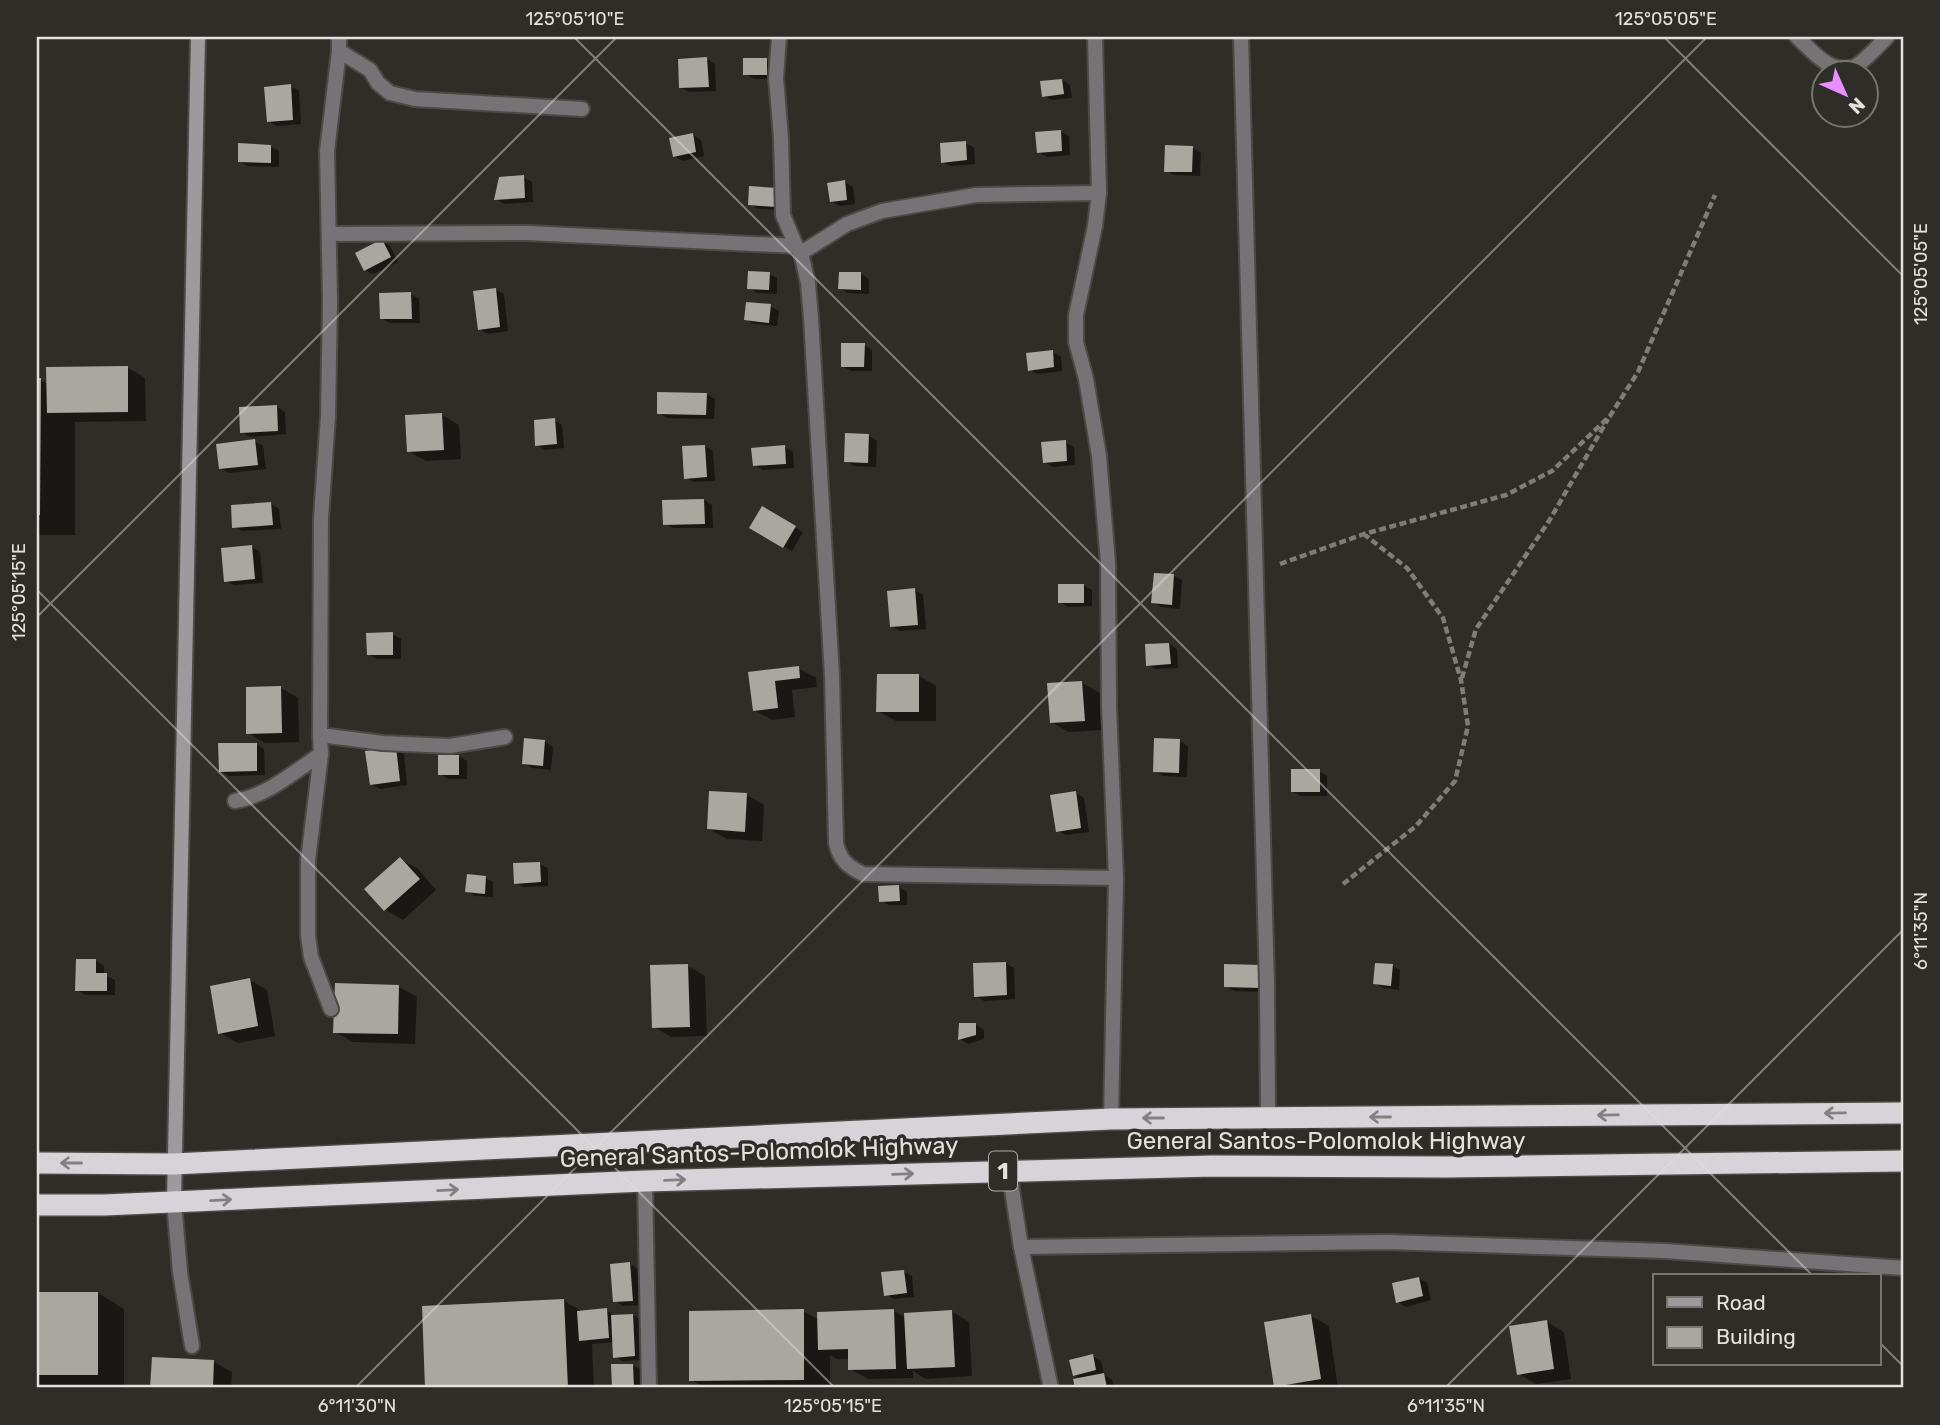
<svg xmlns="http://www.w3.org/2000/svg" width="1940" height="1425" font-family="Rubik,sans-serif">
<rect width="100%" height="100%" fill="#2f2d28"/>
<g fill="#0007">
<polygon points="707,59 715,64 716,91 689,92 680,87"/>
<polygon points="767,60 775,65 775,79 754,79 745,74"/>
<polygon points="1062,80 1070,85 1072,98 1052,100 1044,96"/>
<polygon points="291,86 299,91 301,124 277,126 268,121"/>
<polygon points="1060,131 1069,136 1070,155 1047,157 1038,152"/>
<polygon points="693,135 701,140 704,156 683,161 674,156"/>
<polygon points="966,143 974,148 975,164 951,166 942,162"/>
<polygon points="271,147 279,151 279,167 248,166 239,161"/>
<polygon points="1167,147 1193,148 1201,153 1200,176 1174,175 1166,171"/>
<polygon points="523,177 532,182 533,202 504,204 496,199"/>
<polygon points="845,182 853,187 855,204 840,206 831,201"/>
<polygon points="785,194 784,210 758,209 750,204"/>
<polygon points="382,241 390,246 398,262 373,274 365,270"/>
<polygon points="769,274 777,278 777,294 757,293 749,288"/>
<polygon points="861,274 869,279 869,294 848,293 840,288"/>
<polygon points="495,289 504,294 508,331 488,334 479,329"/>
<polygon points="411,294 419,299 420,323 390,323 381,318"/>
<polygon points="770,306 779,311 777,326 754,324 746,319"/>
<polygon points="864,345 872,350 872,371 851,371 842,366"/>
<polygon points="1053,352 1061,357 1062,371 1038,374 1029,370"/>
<polygon points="128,368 145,378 146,421 75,422 75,535 37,535 37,379 48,384"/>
<polygon points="706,394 715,399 714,419 667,418 659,413"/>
<polygon points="277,407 285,412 286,434 250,437 242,432"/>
<polygon points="442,415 459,425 461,459 426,461 408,451"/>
<polygon points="554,420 562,425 564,448 545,450 537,445"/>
<polygon points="869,436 877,441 876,467 854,466 846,461"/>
<polygon points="254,441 263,446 266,469 229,473 220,468"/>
<polygon points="1065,442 1074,447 1075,465 1053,467 1044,462"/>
<polygon points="705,446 713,451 715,481 694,482 686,478"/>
<polygon points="785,447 793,452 794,468 763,470 754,465"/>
<polygon points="704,500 712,505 713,528 673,528 665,524"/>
<polygon points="271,504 279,509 281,529 242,531 234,526"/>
<polygon points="762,508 803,532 792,551 751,527"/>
<polygon points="252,547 260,552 263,583 234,585 226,581"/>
<polygon points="1156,575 1174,576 1182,580 1180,609 1161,607 1153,602"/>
<polygon points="1083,585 1092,590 1092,606 1068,607 1060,602"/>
<polygon points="915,590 923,595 926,629 900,631 891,626"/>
<polygon points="392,634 401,639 401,659 377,659 368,654"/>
<polygon points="1169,644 1177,649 1178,668 1156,669 1148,665"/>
<polygon points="798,668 816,678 817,687 792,690 795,717 772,720 754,710 750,674"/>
<polygon points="919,676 936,686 936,721 896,721 878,711"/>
<polygon points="1082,683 1100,693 1102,730 1069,732 1051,722"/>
<polygon points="281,688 298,698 299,742 265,743 248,733"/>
<polygon points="525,740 545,742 553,747 551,770 532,768 524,763"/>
<polygon points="1180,741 1188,746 1187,777 1163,776 1155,771"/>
<polygon points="256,744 264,749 265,775 229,776 220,771"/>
<polygon points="396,749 404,754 407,785 380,789 371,784"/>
<polygon points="458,756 467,761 467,779 448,779 440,774"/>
<polygon points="1319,771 1327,776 1327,796 1301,796 1292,791"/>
<polygon points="1076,793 1084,798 1089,832 1066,835 1058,831"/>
<polygon points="747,795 764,805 762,841 727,839 709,829"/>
<polygon points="400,859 418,869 436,890 403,920 386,910 367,889"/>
<polygon points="539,864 548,868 548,886 524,887 516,883"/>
<polygon points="485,878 493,882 493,897 475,896 467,891"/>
<polygon points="899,887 907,892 907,905 889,905 881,901"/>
<polygon points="96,961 104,966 104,975 115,980 115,995 85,995 77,990"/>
<polygon points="1005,963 1014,968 1015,999 984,1001 976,996"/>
<polygon points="688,966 705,976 707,1036 671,1037 654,1027"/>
<polygon points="1226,966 1269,992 1234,991 1226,986"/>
<polygon points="1392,966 1400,970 1399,990 1383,988 1375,983"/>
<polygon points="250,980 267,990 275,1036 238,1043 220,1033"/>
<polygon points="399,987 417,997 415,1044 353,1042 335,1032"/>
<polygon points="976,1025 984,1030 984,1039 968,1044 960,1039"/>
<polygon points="630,1264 638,1269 641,1305 623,1306 615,1301"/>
<polygon points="903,1271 912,1276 914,1297 894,1299 886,1294"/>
<polygon points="1418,1278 1427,1283 1431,1300 1406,1307 1398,1302"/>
<polygon points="98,1293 124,1309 124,1388 37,1388 37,1294"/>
<polygon points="564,1301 583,1312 606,1310 615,1316 633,1315 641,1320 643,1360 623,1361 615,1357 614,1342 592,1344 594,1388 427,1388 423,1308"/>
<polygon points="803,1311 819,1320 894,1311 906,1318 952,1312 969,1322 972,1376 926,1379 913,1371 913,1378 868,1379 850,1369 850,1359 837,1359 830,1355 830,1388 706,1388 691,1380"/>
<polygon points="1311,1316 1329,1326 1338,1388 1280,1388 1275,1386"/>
<polygon points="1547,1322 1564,1332 1571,1379 1536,1384 1518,1373"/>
<polygon points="1092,1356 1101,1361 1104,1375 1112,1380 1114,1388 1076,1388 1075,1380 1082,1379 1074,1375"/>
<polygon points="153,1359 214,1362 232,1372 231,1388 152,1388"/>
<polygon points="633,1365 641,1370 642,1388 613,1388 613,1366"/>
</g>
<g fill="#aaa7a0">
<polygon points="707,57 709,87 679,88 678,59"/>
<rect x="743" y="58" width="24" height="17"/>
<polygon points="1062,79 1064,94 1042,97 1040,81"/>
<polygon points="291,84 293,120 267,122 264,87"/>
<polygon points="1061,130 1062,151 1037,153 1035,132"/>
<polygon points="693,133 696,152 673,157 669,138"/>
<polygon points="966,141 967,160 941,163 940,143"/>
<polygon points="238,143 271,145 271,163 238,162"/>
<polygon points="1165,145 1193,146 1192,172 1164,172"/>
<polygon points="524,175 525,198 494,200 499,177"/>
<polygon points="845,180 847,200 830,202 827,183"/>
<polygon points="749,186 778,188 776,207 748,205"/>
<polygon points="382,239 391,257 364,271 355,253"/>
<polygon points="748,271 770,272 769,290 747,289"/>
<polygon points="839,272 861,272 861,290 838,289"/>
<polygon points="496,288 500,327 478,330 473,291"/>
<polygon points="411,292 412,319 380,319 379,293"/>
<polygon points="746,302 771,304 769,323 744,320"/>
<polygon points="841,343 865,343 864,367 841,367"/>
<polygon points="1053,350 1054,367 1028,371 1026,353"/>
<polygon points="128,366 128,412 47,413 46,367"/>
<polygon points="37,378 41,378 40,515 37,515"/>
<polygon points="657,392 707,393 706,415 657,414"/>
<polygon points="277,405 278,431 240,433 239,407"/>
<polygon points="442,413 444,450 407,452 405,415"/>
<polygon points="555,418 557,444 535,446 534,420"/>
<polygon points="845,433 869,434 868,463 844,462"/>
<polygon points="255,439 258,465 219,469 216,444"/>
<polygon points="1066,440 1067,461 1043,463 1041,442"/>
<polygon points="705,445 707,477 684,479 682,446"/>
<polygon points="785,445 786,464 753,466 751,448"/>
<polygon points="704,499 705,524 663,525 662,500"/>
<polygon points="271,502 273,525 232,528 231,505"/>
<polygon points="762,506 796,526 783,548 749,528"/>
<polygon points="252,545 255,579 224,582 221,548"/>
<polygon points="1154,573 1174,574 1172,605 1151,603"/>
<rect x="1058" y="584" width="26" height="19"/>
<polygon points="915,588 918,625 890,627 887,591"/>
<polygon points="393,632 393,655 367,655 366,633"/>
<polygon points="1169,643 1171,664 1146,666 1145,644"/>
<polygon points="799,666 800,678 775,681 778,708 753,711 748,672"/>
<polygon points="877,674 919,674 919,712 876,712"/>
<polygon points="1082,681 1085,721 1050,723 1047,683"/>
<polygon points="281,686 282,733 246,734 246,687"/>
<polygon points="524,738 545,740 543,766 522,764"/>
<polygon points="1154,738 1180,739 1179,773 1153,772"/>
<polygon points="218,743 257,743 257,771 219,772"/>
<polygon points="396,747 400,781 370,785 365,751"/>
<rect x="438" y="755" width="21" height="20"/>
<rect x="1291" y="769" width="29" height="23"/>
<polygon points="709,791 747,793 745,832 707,829"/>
<polygon points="1076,791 1081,828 1056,832 1050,795"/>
<polygon points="400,857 420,879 384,911 364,889"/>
<polygon points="540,862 541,882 514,884 513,863"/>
<polygon points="467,874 486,876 485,894 465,892"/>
<polygon points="899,885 900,901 879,902 878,886"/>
<polygon points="76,959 96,959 96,973 107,973 107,991 75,991"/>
<polygon points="1006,962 1007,995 974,997 973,963"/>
<polygon points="1375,963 1393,964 1391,986 1373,984"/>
<polygon points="688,964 690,1027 652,1028 650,965"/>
<polygon points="1224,964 1261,965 1261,988 1224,987"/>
<polygon points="250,978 258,1026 218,1034 210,986"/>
<polygon points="335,983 399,985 398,1034 333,1033"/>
<polygon points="959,1023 976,1023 976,1035 958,1040"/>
<polygon points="630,1262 633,1301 613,1302 610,1264"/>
<polygon points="904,1270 907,1293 884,1296 881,1272"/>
<polygon points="1419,1277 1423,1296 1396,1303 1392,1283"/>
<rect x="37" y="1292" width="61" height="83"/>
<polygon points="564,1299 568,1388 425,1388 422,1306"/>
<polygon points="607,1308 609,1338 579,1341 577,1311"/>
<polygon points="804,1309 804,1380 689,1381 689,1311"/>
<polygon points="894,1309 896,1369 848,1370 848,1349 818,1350 817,1312"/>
<polygon points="952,1310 955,1367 907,1369 904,1313"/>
<polygon points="633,1314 635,1356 613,1358 611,1315"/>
<polygon points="1311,1314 1321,1379 1274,1387 1264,1322"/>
<polygon points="1547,1320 1554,1369 1517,1375 1509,1326"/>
<polygon points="1093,1354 1096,1370 1073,1376 1069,1360"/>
<polygon points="152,1357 214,1360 213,1388 150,1388"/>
<polygon points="611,1364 633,1364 634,1388 612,1388"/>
<polygon points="1104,1373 1107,1388 1075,1388 1073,1379"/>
</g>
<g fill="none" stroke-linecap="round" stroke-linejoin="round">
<g stroke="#4c4a45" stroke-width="18">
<g id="lane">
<polyline points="1241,37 1267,985 1268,1118"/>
<path d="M1797,37C1812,51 1831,75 1854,67C1863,63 1880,44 1887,37"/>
<polyline points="645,1181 649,1388"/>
<polyline points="174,1202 180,1272 192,1346"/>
</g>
</g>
<g stroke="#4c4a45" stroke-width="18">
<g id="street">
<polyline points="339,37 339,51"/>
<path d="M779,37L776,78L781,138L783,215L796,246L801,253L808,283L811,318L832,676L836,843C840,860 847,866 863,874L1116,878"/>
<polyline points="1095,37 1099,193 1095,226 1076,315 1076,342 1086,379 1099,456 1108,563 1109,706 1116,878 1111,1119"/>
<polyline points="330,234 528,233 796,246"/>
<polyline points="801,253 847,224 882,211 976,195 1099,193"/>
<polyline points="320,735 321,754 308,860 308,936 311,957 331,1009"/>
<polyline points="505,737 450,746 383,743 320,735 321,518 328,416 330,301 327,151 339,51 370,70 378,83 390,93 415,99 582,109"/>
<path d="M235,801C267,796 295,771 321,754"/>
<polyline points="1009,1171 1021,1247 1051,1388"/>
<polyline points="1021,1247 1388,1242 1665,1251 1903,1268"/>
</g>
</g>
<g stroke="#4c4a45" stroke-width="18">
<polyline id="secondary" points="174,1202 198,37"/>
</g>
<g stroke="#4c4a45" stroke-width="24">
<g id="highway">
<polyline points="37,1163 173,1164 1111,1119 1903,1113"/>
<polyline points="37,1205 104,1205 645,1181 1213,1166 1446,1167 1903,1161"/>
</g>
</g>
<g stroke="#7e7d78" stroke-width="4.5" stroke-dasharray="7 3.5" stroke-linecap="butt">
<polyline points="1280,564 1364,534 1506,495 1552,471 1610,416 1638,372 1715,195"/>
<polyline points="1462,678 1476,629 1549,521 1608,419"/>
<polyline points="1343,884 1416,826 1455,781 1468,726 1461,680 1443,618 1407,568 1365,535"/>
</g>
<use href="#lane" stroke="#757375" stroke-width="14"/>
<use href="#street" stroke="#757375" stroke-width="14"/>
<use href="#secondary" stroke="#9d9a9e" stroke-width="14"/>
<use href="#highway" stroke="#d8d3d9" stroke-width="21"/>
</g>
<defs><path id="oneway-shaft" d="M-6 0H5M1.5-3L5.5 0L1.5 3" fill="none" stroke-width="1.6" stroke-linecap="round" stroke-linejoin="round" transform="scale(1.75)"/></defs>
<g stroke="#848080">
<use href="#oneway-shaft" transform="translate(1835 1113) rotate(179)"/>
<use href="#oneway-shaft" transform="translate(1608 1115) rotate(179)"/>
<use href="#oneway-shaft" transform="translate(1380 1117) rotate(180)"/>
<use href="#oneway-shaft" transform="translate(1153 1118) rotate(180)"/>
<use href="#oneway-shaft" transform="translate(71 1163) rotate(180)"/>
<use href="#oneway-shaft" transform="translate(903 1174) rotate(-2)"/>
<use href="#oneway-shaft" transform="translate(675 1180) rotate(-2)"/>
<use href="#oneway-shaft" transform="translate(448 1190) rotate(-3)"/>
<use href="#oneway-shaft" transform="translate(221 1200) rotate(-3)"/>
</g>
<path fill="none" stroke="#e2e1dd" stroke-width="2" stroke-opacity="0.45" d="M574,37L1813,1276M1664,37L1903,276M37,590L835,1388M37,617L617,37M1879,1342L1903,1366M355,1388L1707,37M1445,1388L1903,930"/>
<g text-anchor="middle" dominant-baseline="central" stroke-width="7" stroke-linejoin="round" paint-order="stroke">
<rect fill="#2f2d28" stroke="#acaba7" stroke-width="2" x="989" y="1151.5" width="28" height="39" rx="5"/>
<g font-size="23" font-weight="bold" fill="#e2e1dd">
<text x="1003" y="1171">1</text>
</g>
<g font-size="24" fill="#e2e1dd" stroke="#2f2d28">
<text x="1326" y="1141">General Santos-Polomolok Highway</text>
<text transform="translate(759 1152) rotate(-2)">General Santos-Polomolok Highway</text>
</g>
</g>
<rect width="1940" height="1425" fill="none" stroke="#2f2d28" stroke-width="77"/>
<rect x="1653" y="1274" width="228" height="91" fill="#2f2d28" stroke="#777570" stroke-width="2"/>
<rect x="1667" y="1297" width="35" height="10" fill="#9d9a9e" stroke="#777570" stroke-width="2"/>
<text x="1716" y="1310" font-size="21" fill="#e2e1dd">Road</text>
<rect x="1667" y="1327" width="35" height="21" fill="#aaa7a0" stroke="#777570" stroke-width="2"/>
<text x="1716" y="1344" font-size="21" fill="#e2e1dd">Building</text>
<g transform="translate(1845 94) rotate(135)"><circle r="33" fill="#2f2d28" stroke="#777570" stroke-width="2"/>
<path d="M0-5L12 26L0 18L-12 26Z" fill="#e98efe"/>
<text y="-10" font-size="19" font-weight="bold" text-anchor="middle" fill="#e2e1dd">N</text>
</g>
<rect x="38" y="38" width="1864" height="1348" fill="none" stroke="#e2e1dd" stroke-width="2.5"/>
<g font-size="18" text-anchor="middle" fill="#e2e1dd">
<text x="575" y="25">125°05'10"E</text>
<text x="1666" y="25">125°05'05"E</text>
<text transform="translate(1921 274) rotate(-90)" y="6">125°05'05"E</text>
<text transform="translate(19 592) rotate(-90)" y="6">125°05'15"E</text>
<text transform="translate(1921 931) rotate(-90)" y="6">6°11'35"N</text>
<text x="357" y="1412">6°11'30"N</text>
<text x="833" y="1412">125°05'15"E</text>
<text x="1446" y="1412">6°11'35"N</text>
</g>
</svg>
